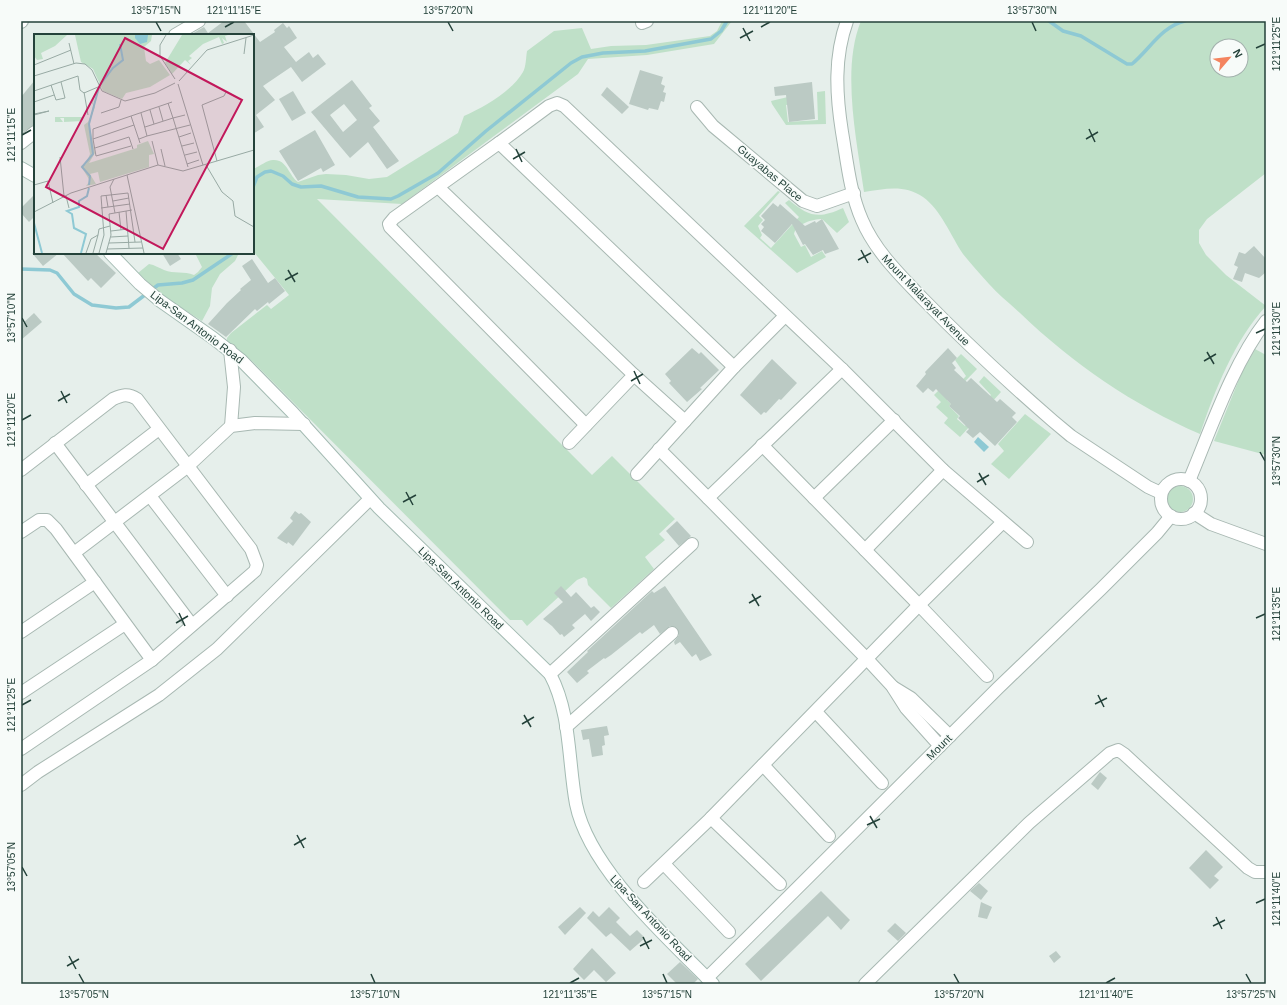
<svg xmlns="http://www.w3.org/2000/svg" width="1287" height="1005" font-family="Helvetica,sans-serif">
<rect width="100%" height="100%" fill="#e6efeb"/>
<g fill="#bfe0c8" fill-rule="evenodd">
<path d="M722,21H732L714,44L647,55L588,59L578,74L402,204L317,199L592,475L612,456L675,519L659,534L665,540L645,557L654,569L611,608L588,585L587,579L584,577L577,580L527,626L522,620H510L252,361L227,341V338L231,333L267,305L271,309L289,295L253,251V169C259,167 267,160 273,160C287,159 289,176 298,182L318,175L326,174L346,175L369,179L387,177L458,133L464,116C484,107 512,91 523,72C526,67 526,57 527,51L554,31L582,28L591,49L611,46L646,45L710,36L717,31Z"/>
<path d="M861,21H1266V173L1207,219L1199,230V243L1206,255L1226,275L1266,306C1234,341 1215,390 1200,434C1133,405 1073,364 1020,313C1009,303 998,294 989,284C980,274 971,264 963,254C951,236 941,210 923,197C904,184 885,189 864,192C857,142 841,69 861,21ZM1217,46H1241V70H1217Z"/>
<polygon points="825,91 826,124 786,125 772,104 771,101 788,97 792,104 786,105 788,122 818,120 817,92"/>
<path d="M778,191L780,192L759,216L763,220L758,226L762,235L760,238L771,248L799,217L785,203L789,200C809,217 819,219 843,208L849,222L837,233L822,219C813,219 796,224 794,234L801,247L805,245L811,257L822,251L826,257L797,273L744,226Z"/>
<path d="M197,253H239L235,261L220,274L212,288L210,306L202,321L166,298L138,273L149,264C155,265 159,268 164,270C174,274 184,271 194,275L198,272L202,267L196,255Z"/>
<polygon points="1255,349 1266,355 1266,455 1214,441 1242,372"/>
<polygon points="961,354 977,369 947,400 951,404 949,406 959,416 957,419 965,426 991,395 979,382 984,376 1001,392 960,437 944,423 948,418 936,407 941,402 934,395 942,387 949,394 966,376 955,360"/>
<polygon points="1025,414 1051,434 1009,479 991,464 1004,451 998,444"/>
<circle cx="1180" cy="499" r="13"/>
</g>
<polygon fill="#8ec9d4" points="978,437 989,447 984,452 974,442"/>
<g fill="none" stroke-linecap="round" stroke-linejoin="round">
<g stroke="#8ec9d4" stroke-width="3.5">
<path d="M1049,21L1063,31L1081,36L1127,64H1132C1149,50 1162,26 1185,21"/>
<polyline points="253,187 257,177 265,172 271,171 283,176 292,184 301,187 321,186 358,197 391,199 398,196 438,173 486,131 571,63 582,57 603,53 645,51 711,39 721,31 727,21"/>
<polyline points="21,269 50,270 57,273 74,294 92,305 116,308 129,307 158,285 182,283 193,280 233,253"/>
</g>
</g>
<g fill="#bbcac4" fill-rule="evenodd">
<polygon points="224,21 244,21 260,42 275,32 274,30 283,23 287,28 289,26 297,38 284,47 296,62 309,52 313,58 318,54 326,64 302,82 291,67 263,86 275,100 256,115 264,127 253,134 253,35 190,35 204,27 208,33"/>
<polygon points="640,70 663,77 661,84 665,86 663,92 666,93 664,102 661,101 658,110 649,108 648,110 629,104"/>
<polygon points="35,80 35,125 21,133 21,97"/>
<path d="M352,80L372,106L369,108L380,121L373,127L399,161L387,169L368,142L350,158L311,112ZM344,104L357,120L343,132L330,115Z"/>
<polygon points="812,82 815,119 789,122 786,95 775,96 774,87"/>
<polygon points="607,87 629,107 622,114 601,95"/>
<polygon points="293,91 306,113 292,121 279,99"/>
<polygon points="315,130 335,165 323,172 321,168 298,181 279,151"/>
<polygon points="35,194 35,216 29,222 21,213 21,208"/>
<polygon points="773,203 778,207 780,204 805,226 815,221 816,223 822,219 839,249 825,254 823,250 813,255 805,244 803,245 792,224 775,243 761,231 764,227 761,224 765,220 761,216"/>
<polygon points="1254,246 1266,259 1266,272 1259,278 1245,273 1242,282 1233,279 1238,267 1234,265 1239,252 1245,254"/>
<polygon points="32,253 59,253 43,266"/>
<polygon points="62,253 95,253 116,273 101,288 91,278 88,281"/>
<polygon points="162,253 177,253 181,259 170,266"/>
<polygon points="252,259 268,283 275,278 285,291 269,304 268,302 257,311 255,309 226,337 208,324 227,303 241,290 240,289 251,280 242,266"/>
<polygon points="34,313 42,322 21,340 21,325"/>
<polygon points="692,348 699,354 701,352 719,370 700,388 702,389 687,402 669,383 671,381 665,374"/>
<polygon points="948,348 957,358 952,363 956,368 954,370 967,382 971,378 997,402 1000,399 1016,413 1012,417 1017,422 995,446 980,432 973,438 966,432 969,429 958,418 960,416 949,406 951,404 936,389 933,392 928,388 923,393 916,386 926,374 925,372"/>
<polygon points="772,359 797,383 781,400 779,399 766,413 764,412 761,415 740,395"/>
<polygon points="295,511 299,514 301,513 311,522 293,546 288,542 287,544 277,538 293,521 290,518"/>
<polygon points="677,521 691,536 679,546 666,531"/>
<polygon points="561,586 571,597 576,592 591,608 594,606 600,612 591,621 585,614 572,625 575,628 564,637 562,634 560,635 552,626 543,619 563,602 554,593"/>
<polygon points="665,586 712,655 700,661 696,654 692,657 680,642 675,645 674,642 679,635 677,628 670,626 660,634 654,625 642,634 640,632 611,655 605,659 604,658 587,671 589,673 577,683 567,672 588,652 587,651 652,591 654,593"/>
<polygon points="607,726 609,735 604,736 605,745 602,746 603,755 592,757 589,739 583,740 581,730"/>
<polygon points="1100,772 1107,778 1098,790 1091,784"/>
<polygon points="1206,850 1223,867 1214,876 1219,880 1210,889 1189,868"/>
<polygon points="979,883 988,891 981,900 970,891"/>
<polygon points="821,891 850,920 841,930 828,916 761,981 745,964"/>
<polygon points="981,902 992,907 987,919 978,917"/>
<polygon points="580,907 586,913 565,935 558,927"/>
<polygon points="609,907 620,918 616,922 630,936 637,930 645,938 630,951 611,933 606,937 587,918 593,911 599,917"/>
<polygon points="895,923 906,933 898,941 887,931"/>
<polygon points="592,948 616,973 606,982 594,970 584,980 573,969"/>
<polygon points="1056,951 1061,957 1054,963 1049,956"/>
<polygon points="680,962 698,979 693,984 677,984 667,974"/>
</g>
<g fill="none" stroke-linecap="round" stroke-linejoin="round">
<g stroke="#a8b8b2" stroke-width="14">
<g id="minor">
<path d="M847,21C834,57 836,94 842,132C847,161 850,193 862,220C875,251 900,275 923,299C964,341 1008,382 1053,421L1071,436L1148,487L1161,493"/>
<polyline points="21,22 22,21"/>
<polyline points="642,23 647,21"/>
<polyline points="175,35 199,21"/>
<polyline points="697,107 713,126 803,201 817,206 854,193"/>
<polyline points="21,143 35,132"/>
<polyline points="499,143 549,106 557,103 564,106 842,369 943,470 1027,542"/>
<polyline points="438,187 634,375 569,443"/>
<polyline points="230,350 234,387 231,426"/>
<polyline points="634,375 685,421"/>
<polyline points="586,425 390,227 389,224 394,218 499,143 734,367"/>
<polyline points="55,443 192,625"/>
<polyline points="762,445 919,605 1003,522"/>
<polyline points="659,449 708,498 842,369"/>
<path d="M21,470L113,399C122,395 128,393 137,399L251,549L257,565L255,571L152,660L21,749"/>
<polyline points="637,474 734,367 785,316"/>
<circle cx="1181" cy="499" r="20"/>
<path d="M1189,481C1210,431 1233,363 1266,321"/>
<polyline points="86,485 159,429"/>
<polyline points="150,496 227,596"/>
<polyline points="708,498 867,659 892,686 906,708 940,746"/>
<polyline points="814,498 894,420"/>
<polyline points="1194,513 1211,524 1266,544"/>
<polyline points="21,532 39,520 47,520 56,529 152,660"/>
<polyline points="865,550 943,470"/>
<polyline points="74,553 187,467 231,426 255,423 304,424"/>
<polyline points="21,632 95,582"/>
<polyline points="550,674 692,544"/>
<polyline points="893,687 911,698 950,736"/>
<polyline points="21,693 125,624"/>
<polyline points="816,712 882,783"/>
<polyline points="566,727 672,633"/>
<polyline points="763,765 829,836"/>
<polyline points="711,818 780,884"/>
<polyline points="664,864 729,932"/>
<polyline points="644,882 711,818 919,605 987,676"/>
<polyline points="707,978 998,688 1101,589 1157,533 1171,516"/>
<polyline points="865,984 1029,823 1110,753 1118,750 1124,754 1248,868 1255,872 1266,872"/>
</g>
</g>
<g stroke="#a8b8b2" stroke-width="14">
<polyline id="tertiary" points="21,785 38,772 159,695 217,649 370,499"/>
</g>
<g stroke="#a4bbb3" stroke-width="14">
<g id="secondary">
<polyline points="21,168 35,176"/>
<path d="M110,253L140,284L159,300L213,338L241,360L293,413L379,508L550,674C571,713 568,761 576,804C589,869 668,938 713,984"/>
</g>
</g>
<use href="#minor" stroke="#fff" stroke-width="12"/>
<use href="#tertiary" stroke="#fff" stroke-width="12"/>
<use href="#secondary" stroke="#fff" stroke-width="12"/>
</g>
<path fill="none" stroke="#24423a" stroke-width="1.5" d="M156,22L161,31M448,22L453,31M1032,22L1036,31M225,27L234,22M761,27L770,22M743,28L750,41M740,38L753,31M1256,48L1265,44M1089,129L1095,142M22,135L31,130M1086,139L1098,132M516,149L522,162M513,159L525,152M861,250L868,263M858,260L871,253M288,270L295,282M285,280L298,273M22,318L27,327M1256,333L1265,329M1207,352L1214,364M1204,361L1216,354M634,371L640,384M631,381L643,374M61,391L67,403M58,401L70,394M22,420L31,415M1260,452L1265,461M979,473L986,485M977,482L989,475M406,492L413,505M403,502L416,495M752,594L759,606M749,603L761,596M179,613L185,626M1256,618L1265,614M176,623L188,616M1098,695L1104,707M1095,704L1107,698M22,705L31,700M524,715L531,727M522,724L534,717M870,816L877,828M867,825L880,819M297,835L304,848M294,845L306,838M22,867L27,876M1256,903L1265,899M1216,917L1222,929M1213,926L1225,920M643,937L649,949M640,946L652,940M69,956L76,969M67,966L79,959M79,974L84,983M371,974L375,983M663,974L667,983M954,974L959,983M1246,974L1251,983M570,983L579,978M1106,983L1115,978"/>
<g text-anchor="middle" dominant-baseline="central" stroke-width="3.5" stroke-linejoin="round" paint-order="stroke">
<g font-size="11" fill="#24423a" stroke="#f7fbf9">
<text transform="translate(770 173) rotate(40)">Guayabas Place</text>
<text transform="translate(926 300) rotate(46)">Mount Malarayat Avenue</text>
<text transform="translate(197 327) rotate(37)">Lipa-San Antonio Road</text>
<text transform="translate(461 588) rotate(44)">Lipa-San Antonio Road</text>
<text transform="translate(939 747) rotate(-45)">Mount</text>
<text transform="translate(651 918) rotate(47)">Lipa-San Antonio Road</text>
</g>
</g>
<g transform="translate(34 34)">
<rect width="220" height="220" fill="#e6efeb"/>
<path d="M0,1H33L21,12L7,19L9,25L3,26L0,22ZM41,1H118L117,7L110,13L112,27L116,30L125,26L136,41L116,53L92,59L88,65L69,57L59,35L47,28ZM148,1H194L191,2L193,8L188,4L190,9L188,10L185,3L169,10L155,22L158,24L154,27L157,31L151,26L138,40L131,29ZM63,54L59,69L61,73L55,89L61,119L55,129L103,114V111L114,107L120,120L115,121V133L66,148L64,138L56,140L62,150L52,152L56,147L47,132L52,130L56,120L50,91L54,88L60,73L58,69ZM21,83H48V87L30,88V84H26L29,88H21Z" fill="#bfe0c8"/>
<path d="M101,1H114L113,8L106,10L101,4Z" fill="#8ec9d4"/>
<path fill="none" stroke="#8ec9d4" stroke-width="2" d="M66,51L79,34L89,26L86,10M55,151L56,142L48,133L59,120L55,90L65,53M0,189L8,219M47,219L52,200L40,194L38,180L33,177L45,173V167L53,162L55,154"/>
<path fill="none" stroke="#98aaa4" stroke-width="1" d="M132,1L126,11V22L141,45M35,9L40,30M210,20L212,4M0,31L37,16M0,42L42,29L51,30L58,36L68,57L91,67L121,59L141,49M44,42L46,56L50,59L64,53M145,47L173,16L220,1M144,50L169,131M17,51L22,66L31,64L27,48M0,57L44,42M50,58L54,81M0,68L20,61M125,73L129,87M116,76L120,90M67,79L85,73L87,66M0,80L15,77L0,81M151,81L139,84L154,133M97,82L106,109M111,93L139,84L134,69M113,102L156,91M145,103L157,99M59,105V95L138,68M105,105L113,102L107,79M118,107L124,131M97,112L62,122L59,105L100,91M148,112L160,109M61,114L95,103L99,115M127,115L131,132M151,121L163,118M26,123L30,162M183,127L168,71L190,62L192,58M153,130L165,126M172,131L188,158L199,167L201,182L220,193M93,141L110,219M80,145L76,153L81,179M0,151L14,147L19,169M72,161L74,173M32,162L35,174M79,167L95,164M67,174L96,170M92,177L95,214M0,178L37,159L124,131L149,137L220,116M85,178L87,196M77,197L94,195M77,203L94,202M75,209L107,208M73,215L109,214M52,219L57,205L64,201L65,195L76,192M59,219L64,201M65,219L70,201L67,162L94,159L101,208M72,219L77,201L75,180L98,176"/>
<path fill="#c2185b" fill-opacity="0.15" stroke="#c2185b" stroke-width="2" d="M91,4L208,66L129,215L12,153Z"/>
<rect width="220" height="220" fill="none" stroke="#24423a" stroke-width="2"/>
</g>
<rect width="1287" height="1005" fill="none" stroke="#f7fbf9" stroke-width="44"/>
<g transform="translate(1229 58) rotate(62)"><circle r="19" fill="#f7fbf9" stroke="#a3b1ad"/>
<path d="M0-3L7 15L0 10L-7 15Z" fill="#f4845f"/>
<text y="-6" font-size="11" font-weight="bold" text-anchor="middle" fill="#24423a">N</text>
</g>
<rect x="22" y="22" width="1243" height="961" fill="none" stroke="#24423a" stroke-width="1.5"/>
<g font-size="10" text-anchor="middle" fill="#24423a">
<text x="156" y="14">13°57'15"N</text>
<text x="234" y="14">121°11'15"E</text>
<text x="448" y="14">13°57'20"N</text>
<text x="770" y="14">121°11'20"E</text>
<text x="1032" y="14">13°57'30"N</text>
<text transform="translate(1276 44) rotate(-90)" y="4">121°11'25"E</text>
<text transform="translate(11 135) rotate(-90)" y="4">121°11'15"E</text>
<text transform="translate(11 318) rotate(-90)" y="4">13°57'10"N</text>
<text transform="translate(1276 329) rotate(-90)" y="4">121°11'30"E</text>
<text transform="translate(11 420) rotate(-90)" y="4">121°11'20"E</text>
<text transform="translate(1276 461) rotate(-90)" y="4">13°57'30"N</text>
<text transform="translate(1276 614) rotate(-90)" y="4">121°11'35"E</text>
<text transform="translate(11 705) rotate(-90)" y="4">121°11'25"E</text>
<text transform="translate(11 867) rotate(-90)" y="4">13°57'05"N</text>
<text transform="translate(1276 899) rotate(-90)" y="4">121°11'40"E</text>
<text x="84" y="998">13°57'05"N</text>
<text x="375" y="998">13°57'10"N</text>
<text x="570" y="998">121°11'35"E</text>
<text x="667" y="998">13°57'15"N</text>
<text x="959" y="998">13°57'20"N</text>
<text x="1106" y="998">121°11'40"E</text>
<text x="1251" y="998">13°57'25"N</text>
</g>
</svg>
